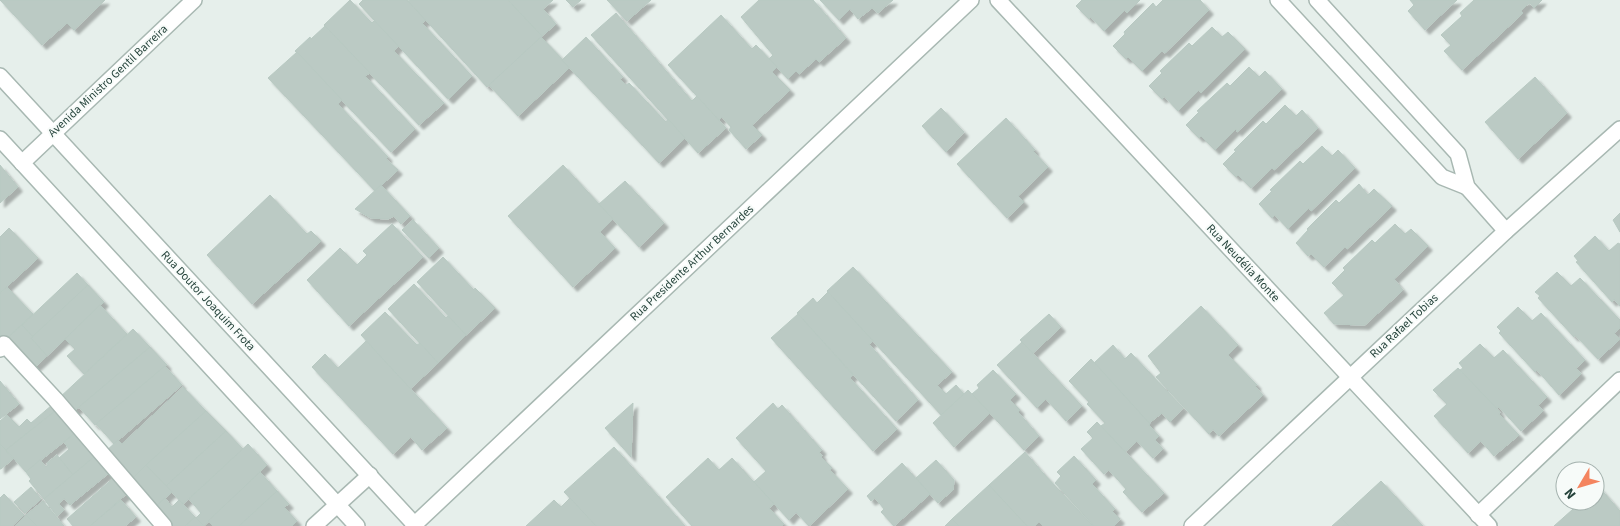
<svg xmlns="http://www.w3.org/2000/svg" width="1620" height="526" font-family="'Source Sans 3',sans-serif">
<defs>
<filter id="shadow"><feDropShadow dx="4.5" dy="4.5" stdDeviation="1" flood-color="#0004"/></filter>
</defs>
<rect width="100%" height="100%" fill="#e6efeb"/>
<g fill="#bbcac4" stroke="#b8c9c2" filter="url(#shadow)">
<polygon points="0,0 105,0 74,30 67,23 42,45"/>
<polygon points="350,0 372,23 375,20 399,45 394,51 444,103 419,125 324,25"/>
<polygon points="363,0 407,0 426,20 422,23 472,76 449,99 447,98 359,4"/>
<polygon points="410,0 508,0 542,36 487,87 408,1"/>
<polygon points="508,0 553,0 543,9 556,24 542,36"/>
<polygon points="566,0 581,0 573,7"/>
<polygon points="607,0 651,0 627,21"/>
<polygon points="759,0 813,0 846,38 819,62 816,59 799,74 796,71 788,79 769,59 773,55 741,17"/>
<polygon points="820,0 893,0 878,13 872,8 858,19 850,9 839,20"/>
<polygon points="1082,0 1140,0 1127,13 1125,10 1104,31 1091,17 1089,19 1076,6"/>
<polygon points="1163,0 1200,0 1209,10 1165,53 1162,51 1142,71 1128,57 1126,59 1113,46 1125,34 1124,32 1153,3 1156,7"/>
<polygon points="1410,0 1457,0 1425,30 1408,11 1414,5"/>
<polygon points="1474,0 1542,0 1534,8 1530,3 1527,5 1521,11 1523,13 1462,70 1444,51 1451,45 1441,35 1462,16 1460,13"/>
<polygon points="616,13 692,101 697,96 726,128 698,153 591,35"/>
<polygon points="721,15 752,49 756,45 777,67 772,72 790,90 752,125 762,135 746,149 729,130 731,127 722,117 719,120 668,65"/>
<polygon points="325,26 370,73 365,76 415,129 391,152 295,51 310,37 311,39"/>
<polygon points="1212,27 1222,37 1228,32 1245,49 1201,93 1199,90 1178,111 1164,96 1162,99 1149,86 1162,73 1160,71 1189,43 1192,46"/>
<polygon points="541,37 570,67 518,116 489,85"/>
<polygon points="586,37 623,77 620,79 626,85 629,83 666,122 668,119 685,138 659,163 562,60"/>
<polygon points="297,52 341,99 342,100 338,104 388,157 386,159 398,170 375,191 268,78"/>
<polygon points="1249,67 1259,77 1265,71 1282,89 1237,132 1236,129 1215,150 1201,136 1199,138 1186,125 1199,112 1197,111 1227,83 1230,86"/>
<polygon points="1535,77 1567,113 1518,159 1485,122"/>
<polygon points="1285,105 1296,116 1302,110 1318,128 1274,170 1272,168 1251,188 1238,175 1236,177 1223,164 1236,151 1234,150 1263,121 1266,124"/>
<polygon points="941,108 964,132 946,152 922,126"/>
<polygon points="1006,118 1035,150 1033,151 1048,167 1018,196 1024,202 1007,218 957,164"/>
<polygon points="1322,146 1332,156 1338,150 1355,168 1311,211 1309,208 1288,229 1275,215 1272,218 1259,204 1272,191 1270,190 1300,161 1303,164"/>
<polygon points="0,165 18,187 0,203"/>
<polygon points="563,165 613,219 600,232 615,248 573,287 508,216"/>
<polygon points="625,181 664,223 639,247 599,204"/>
<polygon points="1359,184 1368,195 1374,189 1392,206 1347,249 1345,247 1324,267 1311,254 1308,256 1296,243 1308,230 1307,229 1336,200 1339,203"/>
<polygon points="381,185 410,216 401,224 394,216 388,219 371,218 355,209"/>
<polygon points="270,195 307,234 311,231 321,241 252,304 207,255"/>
<polygon points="1620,213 1620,232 1613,220"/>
<polygon points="413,220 439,248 429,258 402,230"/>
<polygon points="392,224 423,257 349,326 307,280 340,248 357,265 367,255 363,251"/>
<polygon points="1395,224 1405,234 1411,229 1428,246 1394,279 1403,290 1365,325 1334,324 1324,313 1344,295 1332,283 1345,270 1343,268 1372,240 1375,243"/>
<polygon points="9,228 38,258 0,293 0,237"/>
<polygon points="1595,236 1609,251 1618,243 1620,244 1620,306 1614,299 1612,302 1576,262 1578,261 1574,256"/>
<polygon points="443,257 474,290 475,288 495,308 466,335 417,282"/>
<polygon points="853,267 952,372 937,385 946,394 956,385 964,394 941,415 827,291"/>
<polygon points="1557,272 1571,286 1580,278 1620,320 1620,328 1614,333 1620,339 1598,359 1575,335 1574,337 1538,298 1540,296 1535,292"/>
<polygon points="77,273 88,285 33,337 22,325"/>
<polygon points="414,284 446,318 448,316 466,335 438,363 388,309"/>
<polygon points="88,285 104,302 47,356 31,338"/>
<polygon points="7,287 33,314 5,340 0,335 0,293"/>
<polygon points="828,292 873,341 869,344 918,400 896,421 797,313 813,298 817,303"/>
<polygon points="100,305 127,334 84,374 67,356 75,349 65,339"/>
<polygon points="1201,306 1238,345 1228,355 1257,385 1255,386 1263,395 1219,436 1213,429 1209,434 1156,377 1161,373 1148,356"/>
<polygon points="1518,307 1532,321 1541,313 1585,360 1576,368 1581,374 1559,395 1537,370 1535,372 1499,333 1501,331 1497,327"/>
<polygon points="385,312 417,345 420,343 438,363 410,389 361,335"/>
<polygon points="798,314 853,375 850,378 897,429 873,451 771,338"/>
<polygon points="1049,314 1061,327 1033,353 1020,340"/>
<polygon points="22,325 33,337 31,338 47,356 32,370 5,340"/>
<polygon points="133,329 150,347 71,414 58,399"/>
<polygon points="366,341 447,428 422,450 411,437 393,454 312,367 325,354 338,368"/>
<polygon points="1022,342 1082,406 1066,421 1046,399 1037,408 997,365"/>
<polygon points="1480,344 1494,358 1503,350 1547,397 1538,405 1543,411 1521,431 1499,407 1496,409 1460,370 1463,368 1459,363"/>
<polygon points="1113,345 1125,359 1131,353 1183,408 1170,422 1162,413 1149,423 1094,363"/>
<polygon points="150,347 167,365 95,425 79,407"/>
<polygon points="1091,359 1150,424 1149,425 1159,436 1155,440 1163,449 1153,458 1137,441 1125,452 1101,426 1105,423 1087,404 1089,402 1069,381"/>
<polygon points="165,366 182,385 114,444 96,424"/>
<polygon points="1458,368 1500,412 1499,414 1519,435 1494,456 1481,441 1468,453 1434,416 1447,404 1433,390"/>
<polygon points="993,370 1016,394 1010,400 1020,410 1018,412 1039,436 1024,450 972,394 979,388 977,385"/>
<polygon points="0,381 19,404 0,419"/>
<polygon points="183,387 206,411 129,482 104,453 118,440 122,444"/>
<polygon points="968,390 990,413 954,447 933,423"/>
<polygon points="633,403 631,457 605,428"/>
<polygon points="773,403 778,409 782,405 812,439 822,450 819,453 822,455 821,457 832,468 830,470 848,489 809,526 796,512 789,520 754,482 766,471 736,438"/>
<polygon points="52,405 55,411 6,450 0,444 0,421 7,415 19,427 27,419 31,423"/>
<polygon points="60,407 80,429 26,472 6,450"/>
<polygon points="206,411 226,431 166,486 146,465"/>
<polygon points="1097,422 1164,493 1142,512 1123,492 1126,489 1109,470 1104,474 1081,449 1093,438 1087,432"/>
<polygon points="80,429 95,456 73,475 59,458 69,449 64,442"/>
<polygon points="226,431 243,449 183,504 166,486"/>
<polygon points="0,444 13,459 1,469 0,469"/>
<polygon points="248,444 267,465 204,526 196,518 201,513 189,499"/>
<polygon points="614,447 685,526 596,526 564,492"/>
<polygon points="1025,452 1043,473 1093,526 1043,526 1039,522 1035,526 1027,526 989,485"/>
<polygon points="57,455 73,475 44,499 29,481 31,479 26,472 40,460 46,467 48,465 47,463"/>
<polygon points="95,456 109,473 70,505 64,498 59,504 64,510 57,516 44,499"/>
<polygon points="1074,456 1096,480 1092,484 1115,509 1112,511 1120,519 1114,526 1094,526 1055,483 1061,476 1057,472"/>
<polygon points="708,458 719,470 732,458 774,504 769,508 784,524 782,526 692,526 666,497"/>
<polygon points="936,460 954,480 953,490 938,503 916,478"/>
<polygon points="902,463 930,494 894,526 881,512 884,509 875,498 871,501 867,496"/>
<polygon points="146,465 172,492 153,509 129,482"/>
<polygon points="260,472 277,491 239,526 213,526 208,521"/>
<polygon points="118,474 131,490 90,526 73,526 67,519"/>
<polygon points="1381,481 1423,526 1349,526 1341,518"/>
<polygon points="989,485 1027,526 959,526 952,519"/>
<polygon points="1598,486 1620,511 1620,526 1554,526 1582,501 1595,501 1595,489"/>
<polygon points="31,487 41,499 25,513 14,502"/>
<polygon points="277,491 289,504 284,507 297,521 292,526 239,526"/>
<polygon points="4,494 24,515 12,526 0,526 0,498"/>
<polygon points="165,498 172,507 179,500 195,517 185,526 166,526 153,509"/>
<polygon points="570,498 596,526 526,526 554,500 561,507"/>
<polygon points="121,500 136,517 125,526 90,526"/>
<polygon points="43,501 64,526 37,526 26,515"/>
<polygon points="26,515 37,526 15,526"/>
<polygon points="195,517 204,526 185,526"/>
<polygon points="1341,518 1349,526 1332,526"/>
<polygon points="952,519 959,526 945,526"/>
</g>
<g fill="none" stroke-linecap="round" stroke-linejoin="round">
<g stroke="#a8b8b2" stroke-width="18">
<g id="minor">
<polyline points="998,0 1489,526"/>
<polyline points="1278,0 1442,177 1467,187"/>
<polyline points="1317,0 1458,154 1467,187 1506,231"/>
<polyline points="0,76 416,526"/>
<polyline points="0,139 357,526"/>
<polyline points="22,163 194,0"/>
<polyline points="0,349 4,344 55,399 164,526"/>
<polyline points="1478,515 1620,380"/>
<polyline points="314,526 370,475"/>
<polyline points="413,526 971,0"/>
<polyline points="1192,526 1506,231 1620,129"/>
</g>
</g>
<use href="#minor" stroke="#fff" stroke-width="15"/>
</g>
<g text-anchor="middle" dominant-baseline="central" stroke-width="4" stroke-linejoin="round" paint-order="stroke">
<g font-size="12" fill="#24423a" stroke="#f7fbf9">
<text transform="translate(108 81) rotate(-43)">Avenida Ministro Gentil Barreira</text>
<text transform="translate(692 263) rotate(-43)">Rua Presidente Arthur Bernardes</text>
<text transform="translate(1243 263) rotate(47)">Rua Neudélia Monte</text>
<text transform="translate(208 301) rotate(47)">Rua Doutor Joaquim Frota</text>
<text transform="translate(1404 326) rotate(-43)">Rua Rafael Tobias</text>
</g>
</g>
<g transform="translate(1580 486) rotate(232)"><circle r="24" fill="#f7fbf9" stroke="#a3b1ad"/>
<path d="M0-4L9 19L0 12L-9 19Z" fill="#f4845f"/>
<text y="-8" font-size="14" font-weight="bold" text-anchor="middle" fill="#24423a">N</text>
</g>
</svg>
